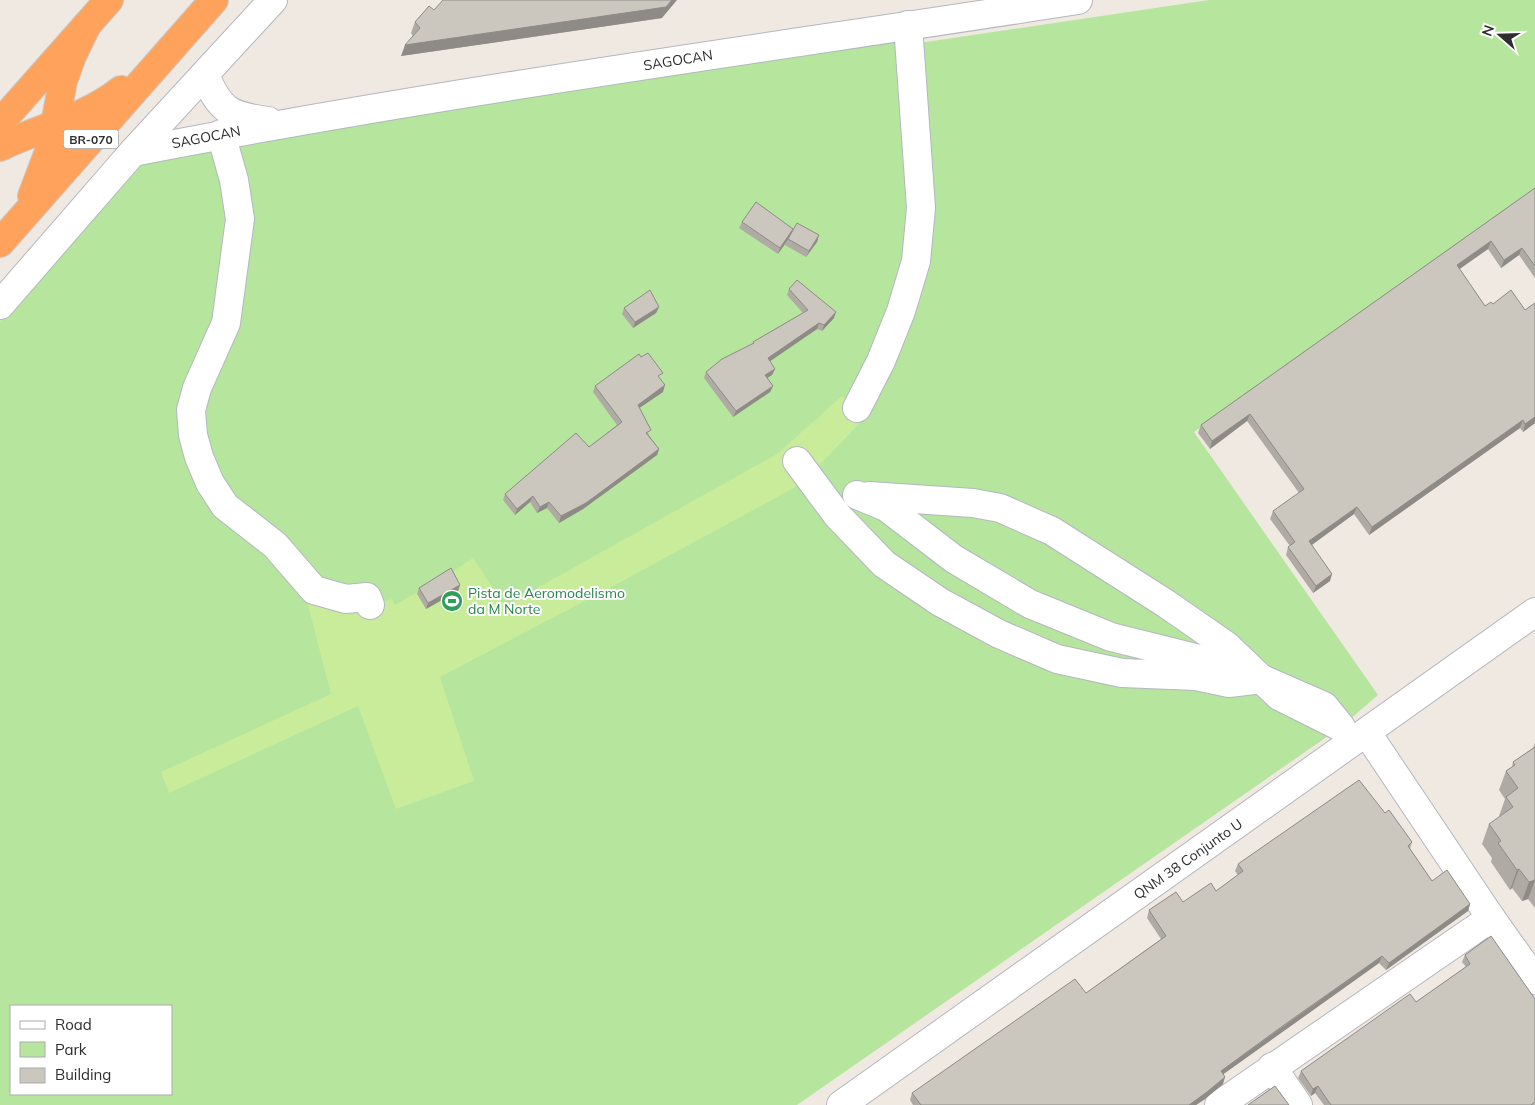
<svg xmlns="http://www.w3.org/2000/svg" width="1535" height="1105" font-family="Mulish,sans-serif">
<rect width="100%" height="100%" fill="#efe9e1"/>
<path fill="#b6e59e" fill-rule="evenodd" d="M1209,0H1535V189L1194,432L1378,695L1341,727L797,1105H0V321L143,162L169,150L901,39L926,42ZM11,1006H171V1094H11Z"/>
<polygon fill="#c9ec9a" points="842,396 868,414 815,470 792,489 617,584 440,677 474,781 396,809 358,706 169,793 161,772 331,694 306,597 355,609 392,599 395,605 449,574 473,558 505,606 777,454"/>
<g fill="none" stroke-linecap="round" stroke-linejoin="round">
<g stroke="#b4b7c1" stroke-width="30">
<g id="minor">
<path d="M205,75C220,111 230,116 268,121"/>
<polyline points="221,134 234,180 240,219 226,323 197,388 191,410 193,435 199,457 210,483 225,506 275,545 314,590 346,599 367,597 370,605"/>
<path d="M133,152C446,91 762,49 1078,0"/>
<polyline points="0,305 133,152 273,0"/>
<polyline points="857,408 881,361 901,311 916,261 921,208 908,25"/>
<polyline points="797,461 837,515 884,564 940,602 999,634 1057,659 1122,673 1196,676 1229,683 1262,679 1232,667 1111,637 1030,604 954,559 886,507 857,495"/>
<polyline points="869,496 973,503 1000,508 1052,531 1165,603 1227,646 1279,696 1341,727 1324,706 1262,679"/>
<polyline points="1367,733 1491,918 1535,980"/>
<polyline points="1272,1067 1298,1105"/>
<polyline points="841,1105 1535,612"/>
<polyline points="1219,1105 1491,918"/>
</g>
</g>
<g stroke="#c9c9c9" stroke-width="30">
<g id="highway">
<polyline points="0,123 109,0"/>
<path d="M0,147C41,127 84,119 121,90"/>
<polyline points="32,196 51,146 63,81 72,56 87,25"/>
<polyline points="0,243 214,0"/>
</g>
</g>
<use href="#minor" stroke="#fff" stroke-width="28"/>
<use href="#highway" stroke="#ffa35c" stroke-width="28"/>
</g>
<g fill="#afaba4">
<polygon points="434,10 662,18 401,56 413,36 411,33 415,22"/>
<polygon points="1535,188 1535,278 1519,255 1501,268 1488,249 1459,269 1485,306 1493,304 1525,310 1535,303 1535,423 1523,432 1520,428 1369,535 1354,514 1312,545 1330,581 1313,593 1286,555 1288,547 1290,546 1270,519 1273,511 1299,493 1247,421 1210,449 1198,433 1201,425"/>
<polygon points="742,222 793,229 819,235 817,242 806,257 785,245 787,241 778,254 739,228"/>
<polygon points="789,289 834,318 822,331 817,329 770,361 775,369 772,375 767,378 773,386 770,392 733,417 704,378 706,372 752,344 753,342 803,313 787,295"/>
<polygon points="659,307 656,313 633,328 622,314 624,308"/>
<polygon points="661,379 663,392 639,408 649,435 659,449 657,455 583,509 559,523 547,508 537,513 530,502 515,515 503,500 505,494 589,447 617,425 593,392 595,386"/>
<polygon points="460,585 458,591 426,609 417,594 419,588"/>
<polygon points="1535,743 1535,908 1528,899 1522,901 1512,888 1510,890 1491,862 1492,858 1482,844 1489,824 1500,817 1499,816 1505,799 1499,790 1506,771 1512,767 1513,762 1533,748"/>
<polygon points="1385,813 1412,842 1410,849 1432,881 1470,904 1468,911 1386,970 1379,963 1281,1033 1223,1074 1223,1084 1205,1099 1196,1105 913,1105 910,1100 912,1093 1086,993 1161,939 1147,918 1149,910 1183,902 1216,891 1238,875 1235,871 1238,864"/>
<polygon points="1491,936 1535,1105 1324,1105 1315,1093 1311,1096 1298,1078 1301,1071 1416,1002 1466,967 1462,962 1465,955"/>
</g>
<g fill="#8e8b86">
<polygon points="672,0 677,0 662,18 401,56 405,45"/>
<polygon points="793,229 787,241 778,254 780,248"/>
<polygon points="819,235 817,242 806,257 809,251"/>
<polygon points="1491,241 1488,249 1454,273 1457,265"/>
<polygon points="1522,248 1519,255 1501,268 1504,260"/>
<polygon points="659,307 656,313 633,328 635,322"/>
<polygon points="836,312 834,318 822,331 824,325"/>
<polygon points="819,323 817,329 766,364 768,358"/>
<polygon points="775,369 772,375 762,381 765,375"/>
<polygon points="665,385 663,392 635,411 638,405"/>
<polygon points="773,386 770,392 733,417 736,411"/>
<polygon points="1250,414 1247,421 1210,449 1212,441"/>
<polygon points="1535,417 1535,423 1523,432 1525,424"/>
<polygon points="1523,420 1520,428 1369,535 1372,527"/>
<polygon points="659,449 657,455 583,509 559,523 561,516"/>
<polygon points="533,496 530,502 515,515 517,509"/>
<polygon points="549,502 547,508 537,513 540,507"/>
<polygon points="1357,507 1354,514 1306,549 1309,541"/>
<polygon points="1332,574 1330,581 1313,593 1316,586"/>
<polygon points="460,585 458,591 426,609 428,603"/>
<polygon points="1519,869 1512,888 1510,890 1517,870"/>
<polygon points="1535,880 1528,899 1522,901 1529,882"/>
<polygon points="1470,904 1468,911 1386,970 1389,963"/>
<polygon points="1382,956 1379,963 1218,1078 1221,1071"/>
<polygon points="1225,1077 1223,1084 1205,1099 1196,1105 1189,1105"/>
<polygon points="1318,1086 1315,1093 1311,1096 1313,1089"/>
</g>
<g fill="#cbc7bf" stroke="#8e8b86">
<polygon points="443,0 672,0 666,7 405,45 420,28 415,22 429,6 434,10"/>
<polygon points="1535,188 1535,266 1522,248 1504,260 1491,241 1457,265 1485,306 1491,302 1493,304 1511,290 1525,310 1535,303 1535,417 1525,424 1523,420 1372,527 1357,507 1309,541 1332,574 1316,586 1288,547 1295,542 1273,511 1304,489 1250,414 1212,441 1201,425"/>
<polygon points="756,202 793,229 780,248 742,222"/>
<polygon points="797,223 819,235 809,251 788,239"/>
<polygon points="797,280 836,312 824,325 819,323 768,358 775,369 765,375 773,386 736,411 706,372 722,359 754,343 753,342 808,310 789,289"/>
<polygon points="650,290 659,307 635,322 624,308"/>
<polygon points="648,353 663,373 658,376 665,385 638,405 651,430 646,433 659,449 586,503 561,516 549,502 540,507 533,496 517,509 505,494 576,433 589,447 622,422 595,386 639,354 641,357"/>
<polygon points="451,568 460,585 428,603 419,588"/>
<polygon points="1535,747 1535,880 1529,882 1519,869 1517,870 1498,843 1501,841 1489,824 1513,807 1506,797 1518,788 1506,771 1515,765 1513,762"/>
<polygon points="1359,780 1385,813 1389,810 1412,842 1408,846 1432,881 1447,870 1470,904 1389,963 1382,956 1284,1025 1221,1071 1225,1077 1207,1092 1189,1105 921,1105 912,1093 1075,979 1086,993 1166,936 1149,910 1176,892 1183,902 1211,883 1216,891 1243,871 1238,864"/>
<polygon points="1491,936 1535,999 1535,1102 1531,1105 1331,1105 1318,1086 1313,1089 1301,1071 1410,994 1416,1002 1470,964 1465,955"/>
<polygon points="1275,1086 1289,1105 1248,1105"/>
</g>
<defs>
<g id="stadium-disc" transform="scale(1.125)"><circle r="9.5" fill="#2e9e5b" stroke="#fff"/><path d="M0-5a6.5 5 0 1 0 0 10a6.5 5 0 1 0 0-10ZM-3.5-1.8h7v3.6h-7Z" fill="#fff"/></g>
</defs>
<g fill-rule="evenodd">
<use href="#stadium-disc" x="452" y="601"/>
</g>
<g text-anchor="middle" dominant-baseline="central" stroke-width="4" stroke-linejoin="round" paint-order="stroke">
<rect fill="#fff" stroke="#6d6d6d" stroke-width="1" x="63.5" y="129.5" width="55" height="19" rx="4"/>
<g font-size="12" font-weight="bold" fill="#2e2e2e">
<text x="91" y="139">BR-070</text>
</g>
<g font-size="14" fill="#2e2e2e" stroke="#fff">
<text transform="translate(678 60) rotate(-9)">SAGOCAN</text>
<text transform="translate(206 137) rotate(-11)">SAGOCAN</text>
<text transform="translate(1188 859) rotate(-35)">QNM 38 Conjunto U</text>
</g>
<g font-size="14" fill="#27864d" stroke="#fff" text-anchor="start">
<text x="468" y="593">Pista de Aeromodelismo<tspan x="468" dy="16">da M Norte</tspan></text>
</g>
</g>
<rect x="10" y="1005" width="162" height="90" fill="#ffffff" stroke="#ababab"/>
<rect x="20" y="1021" width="25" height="8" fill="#ffffff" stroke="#ababab"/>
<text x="55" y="1030" font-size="15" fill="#2e2e2e">Road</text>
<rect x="20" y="1042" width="25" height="15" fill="#b6e59e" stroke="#ababab"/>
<text x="55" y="1055" font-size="15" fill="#2e2e2e">Park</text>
<rect x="20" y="1068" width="25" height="15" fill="#cbc7bf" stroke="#ababab"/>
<text x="55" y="1080" font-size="15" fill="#2e2e2e">Building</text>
<g transform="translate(1500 35) rotate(290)" stroke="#ffffff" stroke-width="4" paint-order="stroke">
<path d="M0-4L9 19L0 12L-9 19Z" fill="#2e2e2e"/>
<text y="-8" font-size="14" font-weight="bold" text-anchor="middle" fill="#2e2e2e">N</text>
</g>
</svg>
